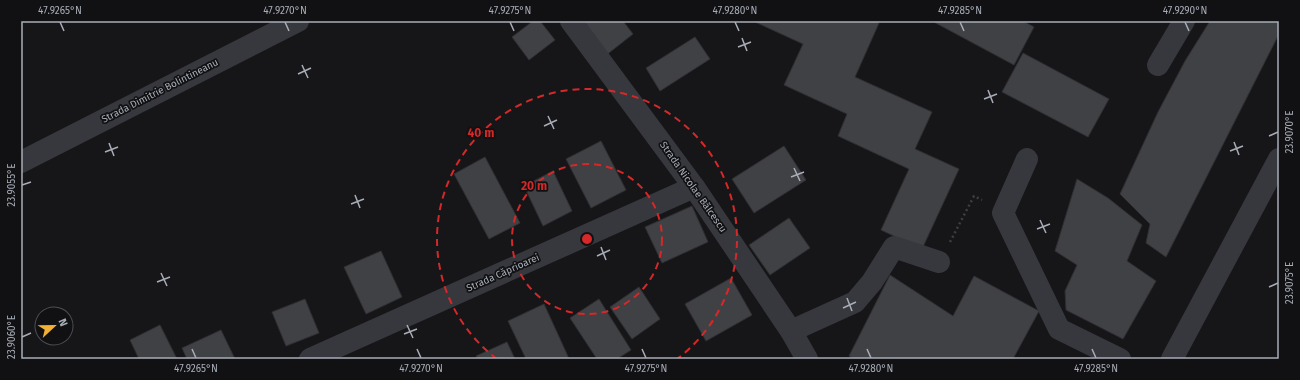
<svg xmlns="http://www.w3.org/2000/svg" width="1300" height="380" font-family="'Fira Sans',sans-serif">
<rect width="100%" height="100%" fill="#161618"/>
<g fill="#404145" stroke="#303034">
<polygon points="533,21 540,21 555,40 529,60 512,37"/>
<polygon points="581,21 623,21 633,34 605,56"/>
<polygon points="753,21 874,21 879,23 855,77 932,112 915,149 959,169 922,249 881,230 909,169 838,136 847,114 784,85 803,44"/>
<polygon points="932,21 1023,21 1034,27 1014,65"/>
<polygon points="1210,21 1279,21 1279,34 1166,257 1146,243 1150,224 1120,194 1158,112 1185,61"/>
<polygon points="695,37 710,59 660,91 646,68"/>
<polygon points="1023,53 1109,99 1088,137 1002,92"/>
<polygon points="601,141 626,190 591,208 566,159"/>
<polygon points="784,146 806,180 754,213 732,179"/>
<polygon points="485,157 520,223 489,239 454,174"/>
<polygon points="553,171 572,211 543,226 524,186"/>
<polygon points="1077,179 1108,198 1142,225 1127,261 1156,281 1123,339 1066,310 1065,291 1077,265 1055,251"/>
<polygon points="692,206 708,242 662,263 645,227"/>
<polygon points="789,218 810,248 770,275 749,245"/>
<polygon points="381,251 402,297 366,314 344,267"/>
<polygon points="890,275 953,316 974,276 1039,311 1013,359 853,359 849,356"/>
<polygon points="731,278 752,315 706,341 685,304"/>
<polygon points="639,287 660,319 632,339 610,307"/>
<polygon points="305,299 319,333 286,346 272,312"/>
<polygon points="599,299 631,350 617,359 597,359 570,318"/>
<polygon points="544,304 566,352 569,359 526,359 508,321"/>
<polygon points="160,325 177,359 139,359 130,340"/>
<polygon points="221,330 235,359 187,359 182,348"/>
<polygon points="507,342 515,359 478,359 476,356"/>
</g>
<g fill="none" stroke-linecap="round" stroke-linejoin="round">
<polyline stroke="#3d3f44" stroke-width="2.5" stroke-dasharray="2 3" stroke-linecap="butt" points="950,242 974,196 982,200"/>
<g stroke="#37383d" stroke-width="22">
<polyline points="571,21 694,187 791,331 807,359"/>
<polyline points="1158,65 1184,21"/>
<polyline points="1027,159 1003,213 1059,329 1120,359"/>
<polyline points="21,162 298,21"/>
<polyline points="791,331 855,302 872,282 894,247 939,262"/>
<polyline points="310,359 694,187"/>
<polyline points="1172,359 1279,159"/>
</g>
</g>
<path fill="none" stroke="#a8adb8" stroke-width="1.5" d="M60,22L64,31M285,22L289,31M510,22L514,31M735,22L739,31M960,22L964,31M1185,22L1189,31M742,38L747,51M738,47L751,42M302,65L308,78M298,74L311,68M988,90L993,103M984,99L997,94M548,116L554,129M544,126L557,120M1269,136L1278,132M1234,142L1239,155M109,143L114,156M1230,151L1243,146M105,152L118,147M794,168L800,181M791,177L804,172M22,185L31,182M355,195L360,208M351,204L364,199M1040,220L1046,233M1037,229L1050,224M601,247L606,260M597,256L610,250M161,273L167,286M157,282L170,277M1269,287L1278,283M847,298L852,311M843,308L856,302M407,325L413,338M404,334L417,329M22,337L31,333M192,349L196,358M417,349L421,358M642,349L646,358M867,349L871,358M1092,349L1096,358"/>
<g fill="none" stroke="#d62828" stroke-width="2" stroke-dasharray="7 5">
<circle cx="587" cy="239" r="75"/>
<path d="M497 359A150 150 0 1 1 677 359"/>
</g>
<g text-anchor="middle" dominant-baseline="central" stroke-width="3.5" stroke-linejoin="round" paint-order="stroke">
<g font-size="10" fill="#a8adb8" stroke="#111113">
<text transform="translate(160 91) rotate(-27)">Strada Dimitrie Bolintineanu</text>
<text transform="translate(693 187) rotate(55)">Strada Nicolae Bălcescu</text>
<text transform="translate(503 273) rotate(-24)">Strada Căprioarei</text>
</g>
</g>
<circle cx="587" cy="239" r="6" fill="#d62828" stroke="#111113" stroke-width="2"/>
<g font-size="12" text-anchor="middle" font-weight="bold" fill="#d62828" stroke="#111113" stroke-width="3.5" stroke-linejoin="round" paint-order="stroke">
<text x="481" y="137">40 m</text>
<text x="534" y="190">20 m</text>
</g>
<rect width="1300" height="380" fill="none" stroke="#111113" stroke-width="44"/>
<g transform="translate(54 326) rotate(68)"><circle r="19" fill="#111113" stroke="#4d4f55"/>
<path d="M0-3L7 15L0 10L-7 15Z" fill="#f2b134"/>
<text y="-6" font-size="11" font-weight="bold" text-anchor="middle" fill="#a8adb8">N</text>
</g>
<rect x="22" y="22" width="1256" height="336" fill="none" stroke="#a8adb8" stroke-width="1.5"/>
<g font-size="10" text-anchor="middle" fill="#a8adb8">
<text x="60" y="14">47.9265°N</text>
<text x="285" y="14">47.9270°N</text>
<text x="510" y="14">47.9275°N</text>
<text x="735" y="14">47.9280°N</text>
<text x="960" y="14">47.9285°N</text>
<text x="1185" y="14">47.9290°N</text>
<text transform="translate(1289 132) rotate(-90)" y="4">23.9070°E</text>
<text transform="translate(11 185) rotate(-90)" y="4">23.9055°E</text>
<text transform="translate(1289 283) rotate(-90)" y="4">23.9075°E</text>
<text transform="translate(11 337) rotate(-90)" y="4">23.9060°E</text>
<text x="196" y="372">47.9265°N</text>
<text x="421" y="372">47.9270°N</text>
<text x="646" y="372">47.9275°N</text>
<text x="871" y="372">47.9280°N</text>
<text x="1096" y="372">47.9285°N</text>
</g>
</svg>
